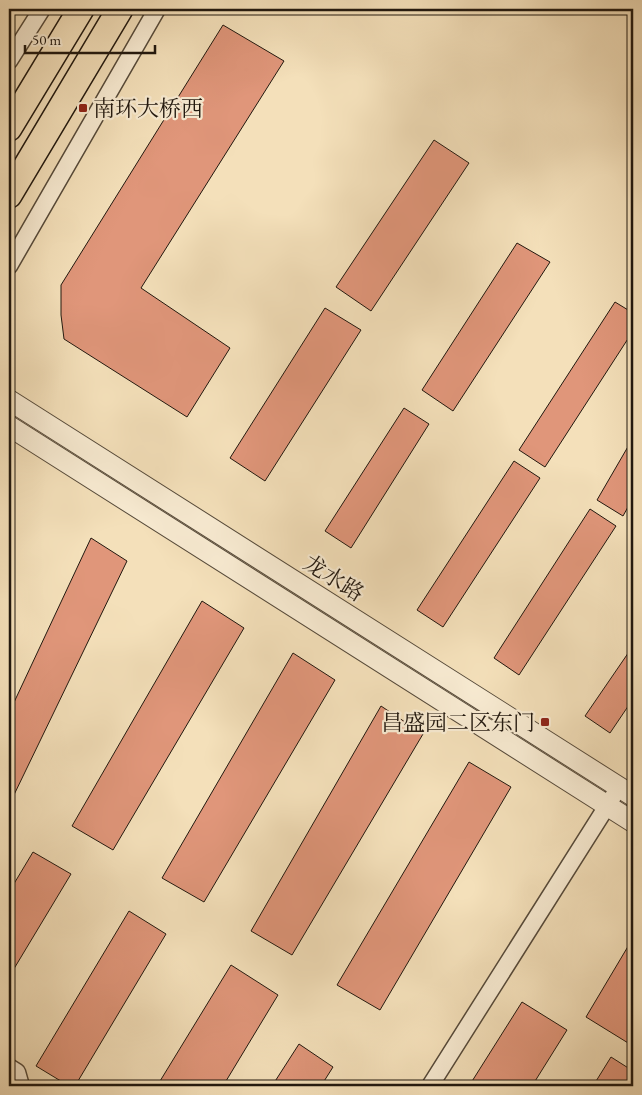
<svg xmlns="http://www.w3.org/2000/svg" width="642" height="1095" font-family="'EB Garamond','Noto Serif SC',serif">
<rect width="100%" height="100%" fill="#f4e0ba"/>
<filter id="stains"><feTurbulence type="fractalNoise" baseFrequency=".004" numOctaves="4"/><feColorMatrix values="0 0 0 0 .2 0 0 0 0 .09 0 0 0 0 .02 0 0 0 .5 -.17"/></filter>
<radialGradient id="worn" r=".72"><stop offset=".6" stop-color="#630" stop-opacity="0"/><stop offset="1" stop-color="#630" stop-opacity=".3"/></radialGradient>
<g fill="#e0967a" stroke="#21180f">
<polygon points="223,25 284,61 141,288 230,348 187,417 64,339 61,315 61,285"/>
<polygon points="434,140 469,163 371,311 336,287"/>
<polygon points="517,243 550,262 453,411 422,390"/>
<polygon points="615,302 633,313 633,331 545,467 519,450"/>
<polygon points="325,308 361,330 265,481 230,458"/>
<polygon points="404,408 429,424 351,548 325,531"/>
<polygon points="633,438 633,498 623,516 597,500"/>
<polygon points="514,461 540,478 443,627 417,610"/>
<polygon points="590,509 616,526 519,675 494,658"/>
<polygon points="91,538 127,561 11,801 9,800 9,713"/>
<polygon points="202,601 244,628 113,850 72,826"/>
<polygon points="633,646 633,699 610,733 585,716"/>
<polygon points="293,653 335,680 204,902 162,878"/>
<polygon points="381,706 423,734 292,955 251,931"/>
<polygon points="469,762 511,787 380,1010 337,985"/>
<polygon points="33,852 71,874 9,977 9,892"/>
<polygon points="129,911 166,934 75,1086 69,1086 36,1066"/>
<polygon points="633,938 633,1011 630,1016 633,1018 633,1046 586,1017"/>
<polygon points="231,965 278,995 223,1086 157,1086"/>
<polygon points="522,1002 567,1030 532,1086 469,1086"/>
<polygon points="299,1044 333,1067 321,1086 272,1086"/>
<polygon points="611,1057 633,1071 633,1086 593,1086"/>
</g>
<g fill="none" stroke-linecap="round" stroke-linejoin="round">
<g stroke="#564a3a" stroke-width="19">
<g id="minor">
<polyline points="9,61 42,9"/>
<polyline points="9,266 157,9"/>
<polyline points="9,1067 17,1072 21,1086"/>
<polyline points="430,1086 619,787"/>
</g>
</g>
<g stroke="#564a3a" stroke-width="22">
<g id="tertiary">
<polyline points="9,400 633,796"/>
<polyline points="9,426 633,822"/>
</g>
</g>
<g stroke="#21180f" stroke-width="28">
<g id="primary">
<polyline points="9,128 81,9"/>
<polyline points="9,195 120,9"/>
</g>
</g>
<use href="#minor" stroke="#f8ebd2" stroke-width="16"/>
<use href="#tertiary" stroke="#f8ebd2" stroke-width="20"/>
<use href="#primary" stroke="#f4e0ba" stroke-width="25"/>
</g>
<g fill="#8f2418" stroke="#f8ebd2" stroke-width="2">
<rect x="78" y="103" width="10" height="10" rx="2.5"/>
<rect x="540" y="717" width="10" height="10" rx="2.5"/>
</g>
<g text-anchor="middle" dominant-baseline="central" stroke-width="4.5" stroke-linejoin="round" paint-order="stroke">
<g font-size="22" fill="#21180f" stroke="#f8ebd2" text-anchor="start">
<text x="93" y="108">南环大桥西</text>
<text x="535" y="722" text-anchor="end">昌盛园二区东门</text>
</g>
<g font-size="22" fill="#21180f" stroke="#f8ebd2">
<text transform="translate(334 578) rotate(32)">龙水路</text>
</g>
</g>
<rect width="642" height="1095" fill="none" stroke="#f4e0ba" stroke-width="30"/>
<rect x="10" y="10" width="622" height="1075" fill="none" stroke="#21180f" stroke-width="2.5"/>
<rect x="15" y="15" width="612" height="1065" fill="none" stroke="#21180f"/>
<path d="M25 45v8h130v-8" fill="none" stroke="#21180f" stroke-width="2.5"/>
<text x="32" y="45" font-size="15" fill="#21180f" stroke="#f8ebd2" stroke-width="4" paint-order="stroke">50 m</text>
<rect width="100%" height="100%" filter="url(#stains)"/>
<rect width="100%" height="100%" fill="url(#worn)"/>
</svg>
